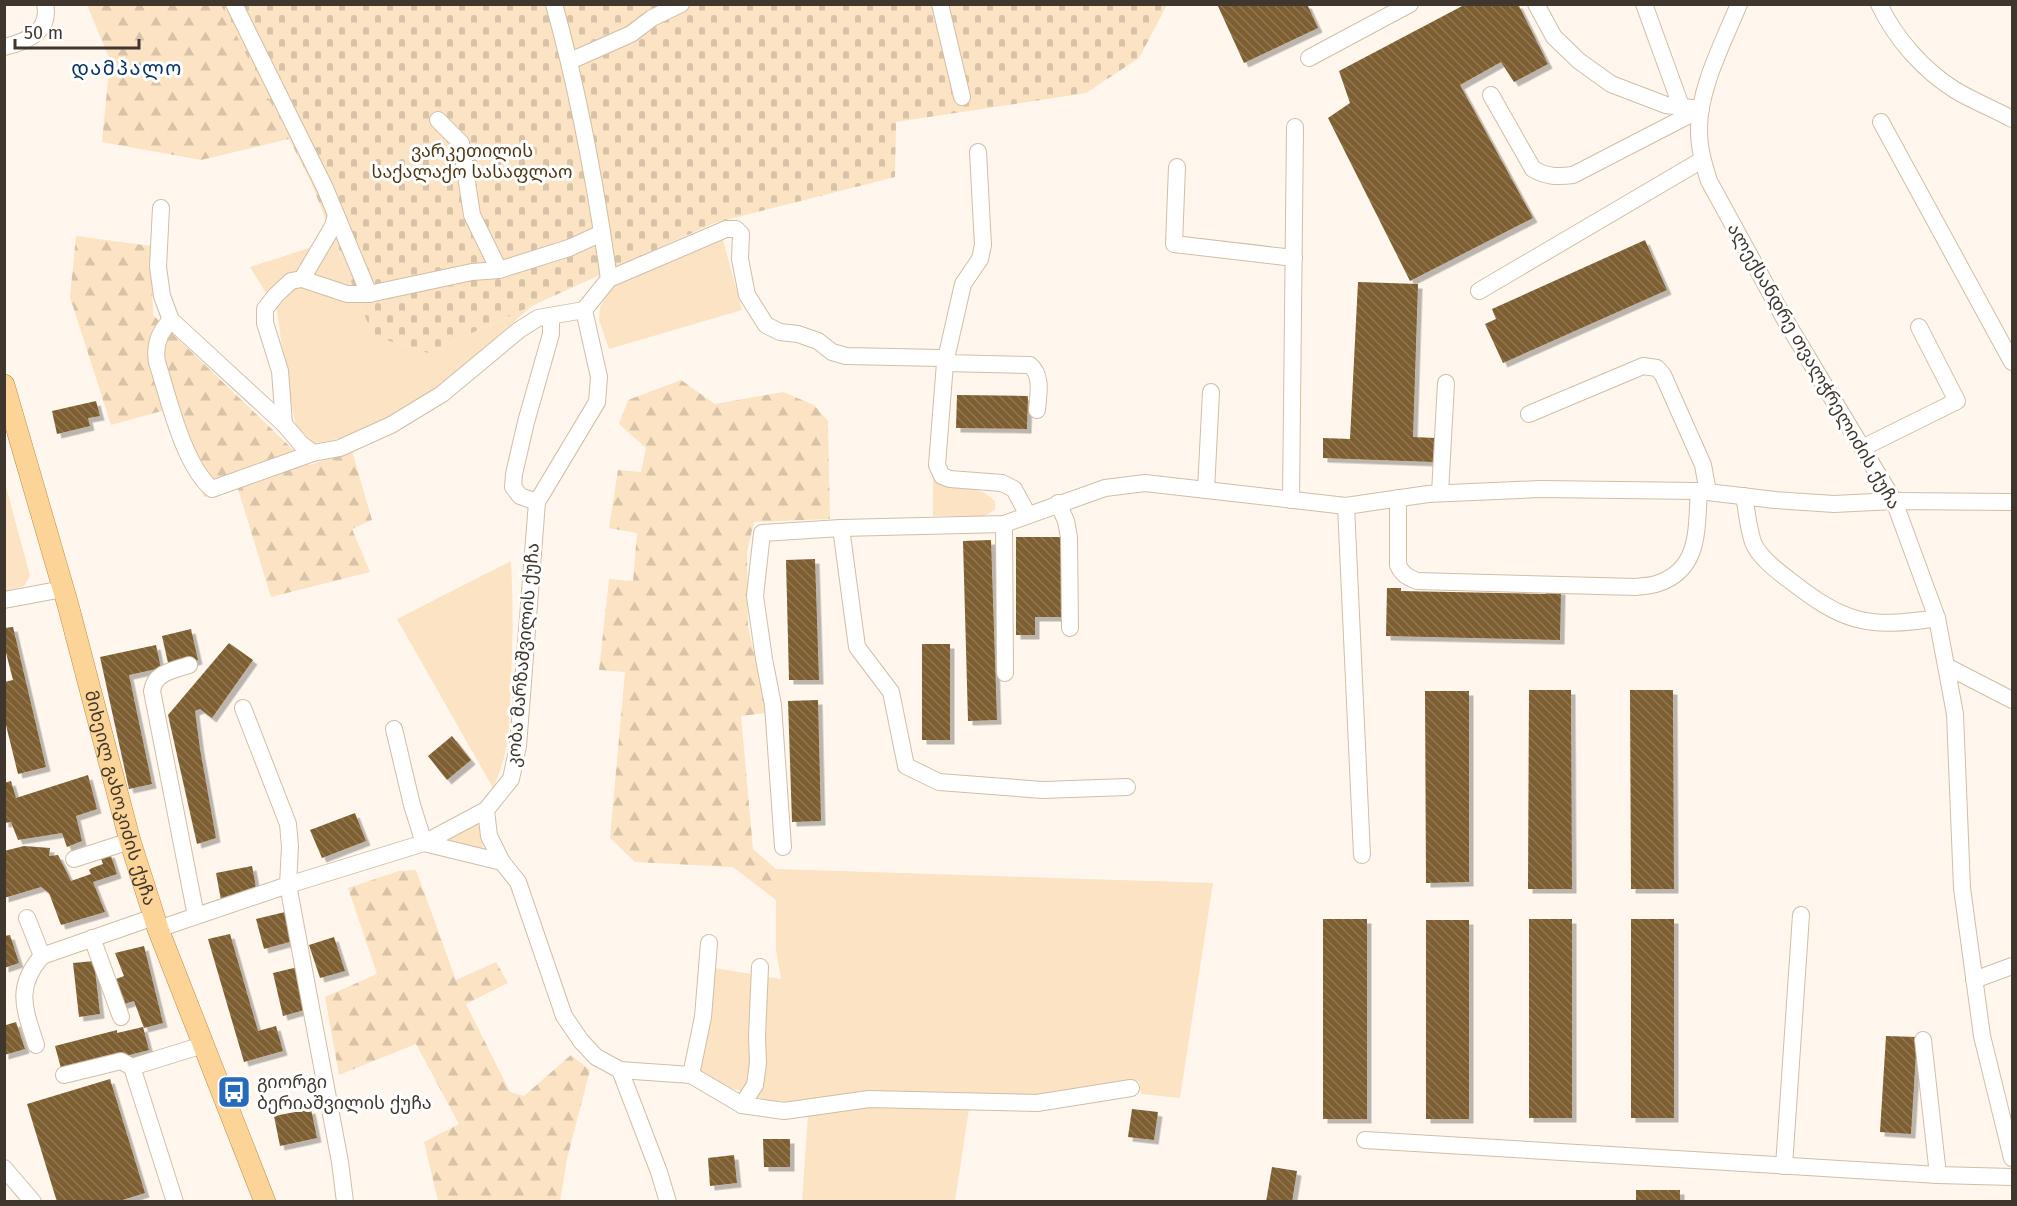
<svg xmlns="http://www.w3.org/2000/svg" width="2017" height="1206" font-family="'Fira Sans','Noto Sans Georgian',sans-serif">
<defs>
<pattern id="forest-firs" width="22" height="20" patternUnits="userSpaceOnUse" patternTransform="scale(1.5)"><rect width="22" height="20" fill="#fbe3c3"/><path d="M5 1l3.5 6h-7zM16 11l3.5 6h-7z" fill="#d8c3a8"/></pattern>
<pattern id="cemetery-stones" width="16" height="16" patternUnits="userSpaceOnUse" patternTransform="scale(1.5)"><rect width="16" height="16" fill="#fbe3c3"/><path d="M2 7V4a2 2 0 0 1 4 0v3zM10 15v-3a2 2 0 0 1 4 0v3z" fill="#d8c3a8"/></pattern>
<pattern id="building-back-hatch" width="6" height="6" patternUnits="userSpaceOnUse" patternTransform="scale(1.5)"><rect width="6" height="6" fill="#7e5e30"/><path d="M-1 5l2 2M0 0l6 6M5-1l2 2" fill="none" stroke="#907754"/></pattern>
<filter id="shadow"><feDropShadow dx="4.5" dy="4.5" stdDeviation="0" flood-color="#0004"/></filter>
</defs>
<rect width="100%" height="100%" fill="#fff7ed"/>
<g fill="#fbe3c3">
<path d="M334,240L373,336L428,353L532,306C468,361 402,433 314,443L296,426L288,389L277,311L250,267Z"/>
<polygon points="723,240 742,310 609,349 599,320 600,307 612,286"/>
<polygon points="933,475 985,493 995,501 995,510 984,516 933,516"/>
<polygon points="4,479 30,576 24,586 4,592"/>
<path d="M511,561C513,601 513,640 511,680C509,721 511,750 493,788L397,619Z"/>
<polygon points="480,822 483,849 444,841"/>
<polygon points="776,869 1213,883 1180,1098 1141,1094 1139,1081 1035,1096 968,1095 877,1091 797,1102 768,1101 726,1086 700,1072 715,968 781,979 776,950"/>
<polygon points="866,1105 969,1109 955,1201 802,1202 808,1115"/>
</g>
<g fill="url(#forest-firs)">
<polygon points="87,5 222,5 289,139 201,160 102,142 110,60"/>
<polygon points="76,236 151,246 153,315 309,465 352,451 372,520 352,529 370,572 271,597 238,489 204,497 180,406 111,425 70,297"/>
<polygon points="681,380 715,404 783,392 814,405 828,421 830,519 754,522 747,552 748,626 767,713 741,716 753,849 776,869 776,900 733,867 635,862 610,838 625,672 599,670 609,579 633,581 637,533 609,528 618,470 641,472 646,448 619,424 628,400"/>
<polygon points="416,870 456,980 496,962 508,983 466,1004 510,1092 524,1096 571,1055 590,1070 567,1159 560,1201 438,1201 424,1142 459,1124 416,1044 339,1075 325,997 377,974 348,888 399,871"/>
</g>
<polygon fill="url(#cemetery-stones)" points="221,5 1167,5 1139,58 1086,93 896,122 895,177 714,223 428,353 373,336 310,180"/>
<g fill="url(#building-back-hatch)" filter="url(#shadow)">
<polygon points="1217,4 1307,4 1318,28 1244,63"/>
<polygon points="1466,4 1518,4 1548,64 1514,82 1501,62 1460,85 1533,218 1410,281 1328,118 1350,103 1339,71"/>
<polygon points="1645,240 1667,290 1503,363 1485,324 1496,319 1492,309"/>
<polygon points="1358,282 1418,284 1413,437 1435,438 1434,462 1323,458 1323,438 1350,439"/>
<polygon points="957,395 1028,396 1027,429 956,428"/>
<polygon points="96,401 100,416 88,418 90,426 57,434 52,411"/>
<polygon points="1016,537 1061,537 1061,617 1035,617 1035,635 1016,635"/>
<polygon points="991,540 997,720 968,721 963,541"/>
<polygon points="815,559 819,680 789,680 786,560"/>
<polygon points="1387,588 1401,588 1401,591 1546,594 1546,590 1561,590 1560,640 1386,636"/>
<polygon points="13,627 46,767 18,774 4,717 4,682 13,680 4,645 4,628"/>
<polygon points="191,629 198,660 169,667 162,636"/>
<polygon points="229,643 253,660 212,718 200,709 195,711 200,749 216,838 197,844 168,715"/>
<rect x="922" y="644" width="28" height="96"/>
<polygon points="156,645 161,668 129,675 152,784 129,789 100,657"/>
<polygon points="1529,690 1571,690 1572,889 1528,889"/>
<polygon points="1630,690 1673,690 1674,889 1631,889"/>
<polygon points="1425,691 1469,691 1469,882 1426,883"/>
<polygon points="818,700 821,821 792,822 788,701"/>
<polygon points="452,736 471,760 447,780 428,756"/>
<polygon points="88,775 97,809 76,816 82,841 67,847 62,833 18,840 11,822 4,823 4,783 11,781 16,798"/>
<polygon points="355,813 366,841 322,858 310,830"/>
<polygon points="24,846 50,848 49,856 58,855 71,881 91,874 89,870 92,868 103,864 100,856 110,853 117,874 93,882 105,912 61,925 49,893 41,887 4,898 4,851"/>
<polygon points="252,866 257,893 221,900 216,873"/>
<polygon points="285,912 293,941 264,949 256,919"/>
<rect x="1323" y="919" width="44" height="200"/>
<rect x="1529" y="919" width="43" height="199"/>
<rect x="1631" y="919" width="43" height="199"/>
<rect x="1426" y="920" width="43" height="199"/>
<polygon points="230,934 258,1031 276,1026 283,1051 244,1062 208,939"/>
<polygon points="10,935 19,963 4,968 4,936"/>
<polygon points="334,937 345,971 320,978 309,945"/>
<polygon points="144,946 163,1023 144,1028 134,1001 121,1005 111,981 124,976 115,953"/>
<polygon points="94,961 100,1014 79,1017 73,963"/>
<polygon points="298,967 308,1009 283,1016 273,973"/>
<polygon points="4,1021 6,1025 16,1022 25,1049 4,1055"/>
<polygon points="143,1027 149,1050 62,1072 55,1046 117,1030 117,1033"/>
<polygon points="1886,1036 1917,1037 1911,1134 1880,1132"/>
<polygon points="110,1079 145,1193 116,1202 57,1202 27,1104"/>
<polygon points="311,1109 317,1138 280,1146 274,1116"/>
<polygon points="1132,1109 1158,1112 1154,1140 1128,1137"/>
<polygon points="763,1139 790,1139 790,1167 764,1167"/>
<polygon points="734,1155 737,1183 710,1186 708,1158"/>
<polygon points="1272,1167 1297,1171 1292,1202 1266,1202"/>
<rect x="1636" y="1190" width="44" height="12"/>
</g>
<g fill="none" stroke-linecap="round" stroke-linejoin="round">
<g stroke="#d1bea5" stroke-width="18">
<g id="minor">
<polyline points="234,4 325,188 369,294 472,272 499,270 569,248 602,233"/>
<path d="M554,4C579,94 596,187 609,279"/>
<polyline points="940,4 962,97"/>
<polyline points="1536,4 1554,37 1579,61 1611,84 1666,105 1701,109"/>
<polyline points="1644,4 1681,106"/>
<path d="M1739,4C1723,43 1698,90 1699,131C1699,149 1704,165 1709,181L1784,318L1894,501L1937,618L1955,714L1962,888L1982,1036L2012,1158"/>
<path d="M1879,4C1895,38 1923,70 1955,90C1973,101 1994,109 2012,119"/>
<path d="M4,47C26,42 51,32 45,4"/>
<polyline points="1309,58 1410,4"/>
<polyline points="570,61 631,34 652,18 681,4"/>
<path d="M1491,95L1533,169C1547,177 1558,177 1573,175L1701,109"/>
<polyline points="438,120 461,143 472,215 499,270"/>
<polyline points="1881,122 2012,362"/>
<path d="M978,152L983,245L980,259L963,284L945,363L1030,365C1043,376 1038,396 1037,410"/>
<polyline points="1177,167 1174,244 1294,258"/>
<polyline points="161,208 158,267 162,296 171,320 284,424 301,444 313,453"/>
<polyline points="302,279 333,226 336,215"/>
<polyline points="1479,291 1702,160"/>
<path d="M171,320C159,332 154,345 157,362C169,399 183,464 212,489L313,453L340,448L391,425L442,394L519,330L538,318L584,310"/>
<polyline points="1529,414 1643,366 1657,368 1663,375 1703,465 1708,492"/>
<polyline points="284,424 280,371 265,323 265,309 276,295 291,281 302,279 347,294 369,294"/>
<polyline points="1862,448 1957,401 1919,327"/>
<polyline points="1206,490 1211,392"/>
<polyline points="1440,493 1446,383"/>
<path d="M1744,496C1747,511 1748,528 1753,542C1758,556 1776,570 1788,579C1844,623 1867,629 1937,618"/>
<path d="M1398,498V565C1402,574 1407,577 1417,581L1636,587C1643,586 1652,586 1659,583C1701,568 1696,528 1699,491"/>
<polyline points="1291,500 1295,127"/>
<polyline points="537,502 520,496 513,487 514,474 526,422 551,334 551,316"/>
<polyline points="1058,503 1066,521 1069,537 1070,628"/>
<polyline points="1346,506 1362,855"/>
<polyline points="1004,524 1005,673"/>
<polyline points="841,528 857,647 891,692 906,766 939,782 1043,790 1127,787"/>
<polyline points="4,600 63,589"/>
<path d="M189,665C172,671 155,672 152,691L196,916"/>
<polyline points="1948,667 2012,700"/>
<polyline points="243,708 288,824 290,846 288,885 340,1162 345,1202"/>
<polyline points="394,729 412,805 424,843 502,862"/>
<polyline points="486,810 489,836 502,862 518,882 564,1016 581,1041 596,1057 620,1070 659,1172 668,1202"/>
<polyline points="783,847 773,705 764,659 755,596 762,533 841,528 1004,524 1105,488 1145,483 1346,506 1428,494 1540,489 1699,491 1775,500 1834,504 1894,501 2012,502"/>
<polyline points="74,859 130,841"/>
<polyline points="27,918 42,956"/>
<polyline points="158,929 288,885 424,843 486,810 511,779 518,746 537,502 597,402 599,377 584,310 609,279 726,229 736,229 741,234 740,259 747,295 766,325 780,332 798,334 818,341 832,352 846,356 941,358 945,363 937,465 942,476 950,479 1002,483 1014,489 1028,515"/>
<polyline points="92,938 121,1017"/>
<polyline points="1974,980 2012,966"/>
<polyline points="1923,1040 1938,1175"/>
<path d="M36,1045C25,1010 14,988 42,956L154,917"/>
<polyline points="132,1067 203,1045"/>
<polyline points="620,1070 691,1075 742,1105 784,1111 869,1099 1037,1103 1131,1088"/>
<polyline points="64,1075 121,1061 132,1067 175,1202"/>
<polyline points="691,1075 703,1017 709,943"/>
<polyline points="742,1105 755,1085 758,1063 757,1037 760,967"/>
<polyline points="1365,1140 1938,1175 2012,1177"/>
<polyline points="1784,1166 1801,915"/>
<polyline points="4,1168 33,1202"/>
</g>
</g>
<g stroke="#b98b45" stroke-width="22">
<g id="major">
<path id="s1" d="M4,385L68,605L130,841L158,929L265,1202"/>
</g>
</g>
<use href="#minor" stroke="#fff" stroke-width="16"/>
<use href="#major" stroke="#fdd497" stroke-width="21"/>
</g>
<defs>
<g id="bus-square" transform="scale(1.725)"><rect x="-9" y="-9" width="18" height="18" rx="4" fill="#256abb" stroke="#fff"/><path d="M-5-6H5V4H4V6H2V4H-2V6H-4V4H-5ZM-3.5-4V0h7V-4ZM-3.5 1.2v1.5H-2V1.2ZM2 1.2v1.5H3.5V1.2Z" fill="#fff"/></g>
</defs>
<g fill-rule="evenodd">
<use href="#bus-square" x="234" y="1092"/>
</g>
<g text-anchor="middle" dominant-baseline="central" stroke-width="6" stroke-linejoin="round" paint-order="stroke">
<g font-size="18" fill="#4f3610" stroke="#fff">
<text x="472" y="151">ვარკეთილის<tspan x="472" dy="21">საქალაქო სასაფლაო</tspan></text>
</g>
<g font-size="18" fill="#3f372d" stroke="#fff">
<text transform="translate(1814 366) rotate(60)">ალექსანდრე თვალჭრელიძის ქუჩა</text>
<text transform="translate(523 655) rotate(-85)">კობა მარზაშვილის ქუჩა</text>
<text stroke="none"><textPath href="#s1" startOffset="429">მიხეილ გახოკიძის ქუჩა</textPath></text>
</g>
<g font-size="18" fill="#3f372d" stroke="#fff" text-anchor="start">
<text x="257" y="1082">გიორგი<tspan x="257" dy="21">ბერიაშვილის ქუჩა</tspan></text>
</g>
<g font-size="20" letter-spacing="1.5" fill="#063466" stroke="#fff">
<text x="127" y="68">დამპალო</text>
</g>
</g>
<rect width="2017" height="1206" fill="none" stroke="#3f372d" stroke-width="12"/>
<path d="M15 39v9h124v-9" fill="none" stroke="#3f372d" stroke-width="3"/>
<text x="24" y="39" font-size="18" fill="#3f372d" stroke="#ffffff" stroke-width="4.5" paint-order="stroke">50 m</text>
</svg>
